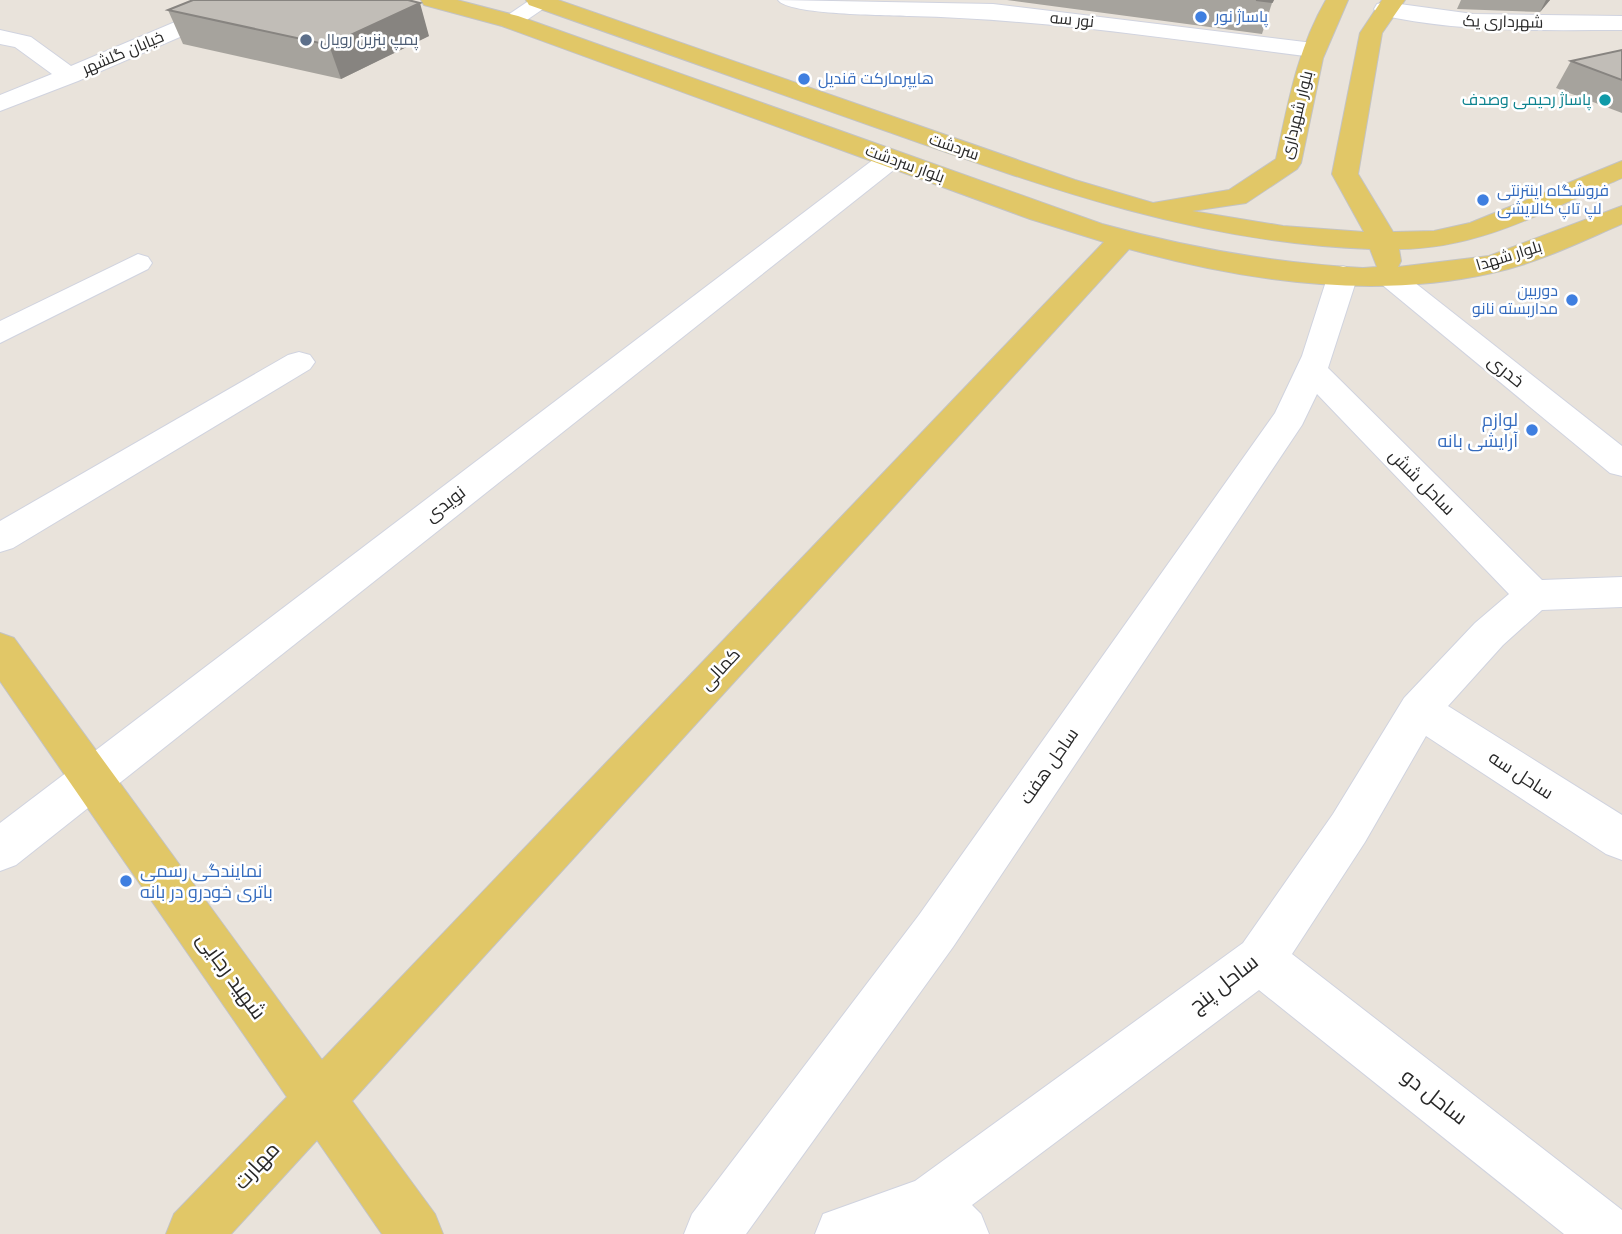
<svg xmlns="http://www.w3.org/2000/svg" width="1622" height="1234" font-family="'Varela Round',Cairo,sans-serif">
<rect width="100%" height="100%" fill="#e9e3db"/>
<g fill="none" stroke-linecap="round" stroke-linejoin="round">
<g stroke="#d0d3df" stroke-width="2">
<g id="minor">
<polygon points="227,0 257,0 254,5 78,81 0,111 0,95 52,74 15,47 0,44 0,30 31,37 71,66"/>
<polygon points="530,0 556,0 518,26 502,26 499,21"/>
<path d="M778,0L993,4L1313,43L1321,45L1324,50L1321,55L1313,57C1179,40 1044,19 909,16C887,15 788,15 778,0Z"/>
<path d="M1385,2L1473,14L1622,16V30C1541,30 1457,33 1377,14L1374,9L1377,4Z"/>
<polygon points="891,151 900,153 904,159 900,165 16,865 0,871 0,823 882,153"/>
<polygon points="138,254 148,257 152,263 148,269 0,343 0,321"/>
<polygon points="1343,266 1353,269 1358,275 1328,368 1542,580 1622,577 1622,607 1542,610 1503,645 1448,706 1622,815 1622,860 1606,854 1426,736 1365,842 1292,954 1622,1210 1622,1234 1564,1234 1259,990 972,1205 981,1214 989,1234 815,1234 823,1214 915,1181 1243,943 1333,814 1404,698 1475,623 1509,594 1317,394 1302,425 953,947 746,1234 684,1234 692,1214 919,915 1275,413 1302,356 1328,275 1333,269"/>
<polygon points="1390,268 1400,271 1622,446 1622,476 1610,473 1380,283 1375,277 1380,271"/>
<polygon points="299,352 310,355 315,362 310,369 13,548 0,552 0,521 288,355"/>
</g>
</g>
<g stroke="#c3c3c3" stroke-width="2">
<path id="major" d="M421,0H457L518,16L1102,224C1189,248 1273,263 1363,268L1377,267L1370,249C1201,243 1047,188 889,132C769,90 649,47 529,5L526,0H558L1075,180L1153,203L1229,190L1276,159C1288,104 1297,50 1326,0H1348L1323,58L1301,163L1297,169L1246,203L1192,211L1283,226L1364,232L1332,174L1360,33L1382,0H1405L1382,33L1358,174L1393,232L1434,231L1470,223L1622,161V178C1549,209 1480,249 1399,249L1401,261L1398,267L1489,256L1622,206V224C1580,242 1538,263 1492,273C1374,300 1244,281 1129,249L352,1101L435,1214L443,1234H382L317,1140L231,1234H166L174,1214L287,1097L0,681V633L14,638L322,1060L1104,242L1030,219L502,26L424,5Z"/>
</g>
<use href="#minor" fill="#fff" fill-rule="evenodd"/>
<use href="#major" fill="#e1c767" fill-rule="evenodd"/>
</g>
<g fill="#a6a39d">
<polygon points="1007,0 1273,0 1262,34"/>
<polygon points="1461,0 1550,0 1540,12 1457,9"/>
<polygon points="168,10 429,36 341,79 183,44"/>
<polygon points="1622,50 1622,113 1556,88 1571,61"/>
</g>
<g fill="#878480">
<polygon points="1546,0 1550,0 1540,12"/>
<polygon points="420,3 429,36 341,79 329,45"/>
</g>
<g fill="#c1bdb7" stroke="#878480" stroke-width="2">
<polygon points="193,0 408,0 420,3 329,45 168,10"/>
<polygon points="1256,0 1273,0 1272,2"/>
<polygon points="1622,50 1622,80 1571,61"/>
</g>
<g fill="#3f7fe0" stroke="#fff" stroke-width="2.5">
<circle cx="1201" cy="17" r="7"/>
<circle cx="804" cy="79" r="7"/>
<circle cx="1483" cy="200" r="7"/>
<circle cx="1572" cy="300" r="7"/>
<circle cx="1532" cy="430" r="7"/>
<circle cx="126" cy="881" r="7"/>
</g>
<circle fill="#5c6f8a" stroke="#fff" stroke-width="2.5" cx="306" cy="40" r="7"/>
<circle fill="#0f9aa8" stroke="#fff" stroke-width="2.5" cx="1605" cy="100" r="7"/>
<g text-anchor="middle" dominant-baseline="central" stroke-width="5" stroke-linejoin="round" paint-order="stroke">
<g font-size="16" fill="#366cbe" stroke="#fff" text-anchor="start">
<text x="1215" y="17">پاساژ نور</text>
<text x="818" y="79">هایپرمارکت قندیل</text>
<text x="1497" y="191">فروشگاه اینترنتی<tspan x="1497" dy="18">لپ تاپ کالایشی</tspan></text>
<text x="1558" y="291" text-anchor="end">دوربین<tspan x="1558" dy="18">مداربسته نانو</tspan></text>
</g>
<g font-size="16" fill="#282828" stroke="#fff">
<text transform="translate(1072 20) rotate(6)">نور سه</text>
<text transform="translate(1503 22) rotate(1)">شهرداری یک</text>
<text transform="translate(123 53) rotate(-23)">خیابان گلشهر</text>
<text transform="translate(1297 115) rotate(-76)">بلوار شهرداری</text>
<text transform="translate(954 147) rotate(19)">سردشت</text>
<text transform="translate(905 164) rotate(20)">بلوار سردشت</text>
<text transform="translate(1509 256) rotate(-17)">بلوار شهدا</text>
</g>
<g font-size="16" fill="#4e5e75" stroke="#fff" text-anchor="start">
<text x="320" y="40">پمپ بنزین رویال</text>
</g>
<g font-size="16" fill="#0d838f" stroke="#fff" text-anchor="end">
<text x="1591" y="100">پاساژ رحیمی وصدف</text>
</g>
<g font-size="18" fill="#282828" stroke="#fff">
<text transform="translate(1506 371) rotate(39)">خدری</text>
<text transform="translate(1422 482) rotate(45)">ساحل شش</text>
<text transform="translate(445 504) rotate(-38)">نویدی</text>
<text transform="translate(720 669) rotate(-47)">کمالی</text>
<text transform="translate(1049 766) rotate(-55)">ساحل هفت</text>
<text transform="translate(1521 775) rotate(33)">ساحل سه</text>
</g>
<g font-size="18" fill="#366cbe" stroke="#fff" text-anchor="end">
<text x="1518" y="420">لوازم<tspan x="1518" dy="21">آرایشی بانه</tspan></text>
<text x="140" y="871" text-anchor="start">نمایندگی رسمی<tspan x="140" dy="21">باتری خودرو در بانه</tspan></text>
</g>
<g font-size="21" fill="#282828" stroke="#fff">
<text transform="translate(231 976) rotate(54)">شهید رجایی</text>
<text transform="translate(1224 984) rotate(-38)">ساحل پنج</text>
<text transform="translate(1434 1097) rotate(38)">ساحل دو</text>
<text transform="translate(257 1166) rotate(-47)">مهارت</text>
</g>
</g>
</svg>
